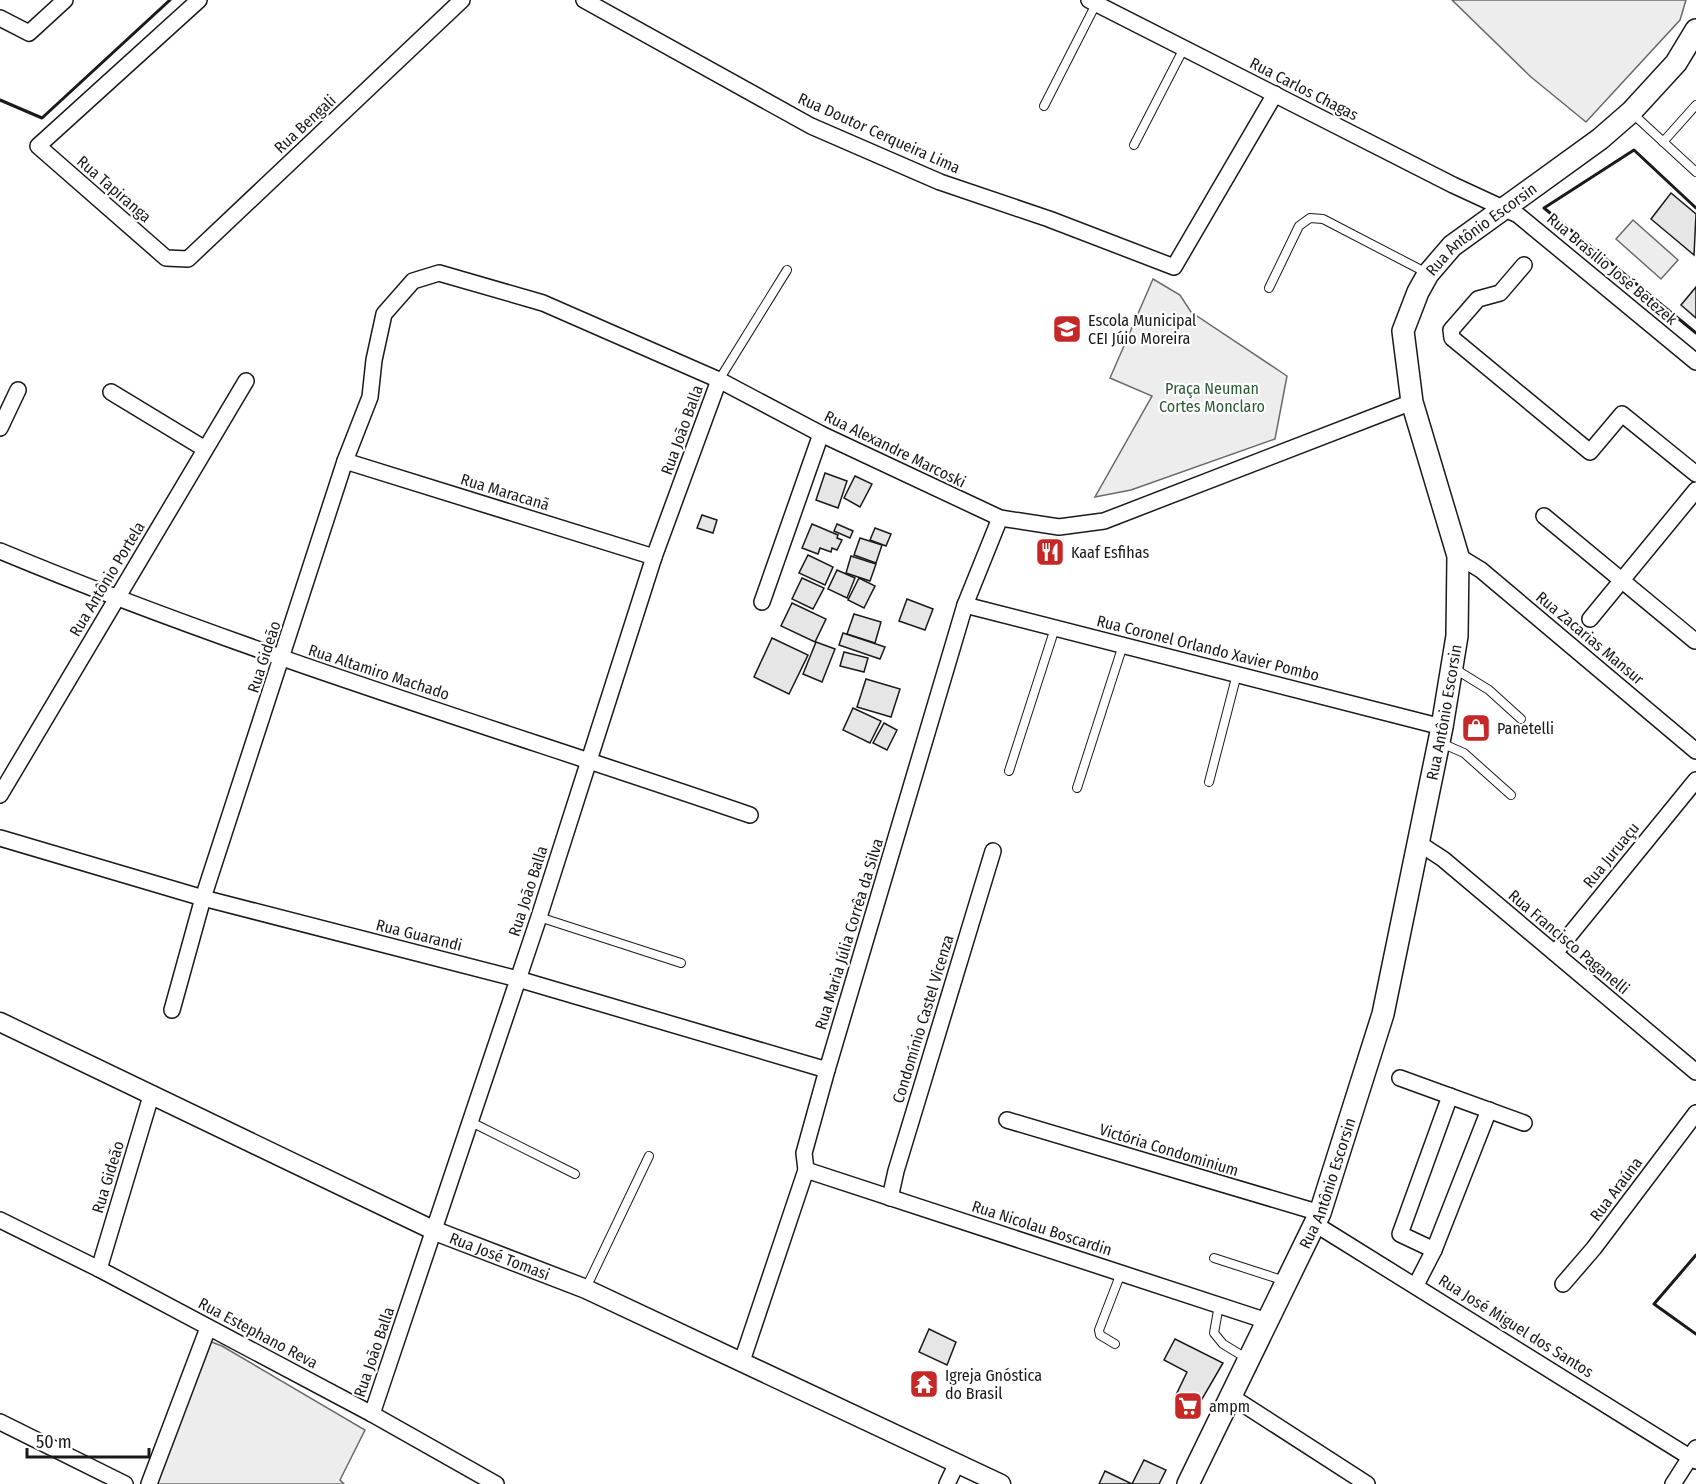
<svg xmlns="http://www.w3.org/2000/svg" width="1696" height="1484" font-family="'Fira Sans Condensed',sans-serif">
<rect width="100%" height="100%" fill="#fff"/>
<g fill="#ededed" stroke="#6a6a6a" stroke-width="1.5">
<polygon points="1452,0 1686,0 1680,20 1586,122 1531,77"/>
<polygon points="1633,220 1678,260 1661,279 1616,239"/>
<polygon points="1153,279 1180,295 1191,312 1287,376 1275,439 1131,490 1095,497 1152,396 1110,378"/>
<polygon points="209,1341 222,1346 365,1430 340,1480 344,1484 151,1484"/>
</g>
<g fill="#e6e6e6" stroke="#1a1a1a" stroke-width="1.5">
<polygon points="1671,193 1696,214 1694,255 1651,219"/>
<polygon points="1696,287 1696,318 1681,305"/>
<polygon points="825,473 847,481 838,508 816,500"/>
<polygon points="855,476 872,484 860,507 844,498"/>
<polygon points="702,515 717,520 713,533 697,528"/>
<polygon points="812,524 838,535 837,538 842,540 837,550 832,548 831,552 820,548 818,554 802,548"/>
<polygon points="837,524 853,531 850,538 834,531"/>
<polygon points="875,528 891,534 886,546 870,540"/>
<polygon points="860,538 882,545 876,563 854,555"/>
<polygon points="808,555 833,567 825,585 799,573"/>
<polygon points="851,556 876,564 870,581 846,573"/>
<polygon points="837,570 855,578 847,598 828,589"/>
<polygon points="802,578 824,588 813,609 792,599"/>
<polygon points="859,578 875,586 864,608 848,600"/>
<polygon points="907,599 933,609 925,630 899,621"/>
<polygon points="792,603 826,619 815,642 781,626"/>
<polygon points="854,614 881,622 875,643 847,634"/>
<polygon points="843,633 885,647 880,659 839,645"/>
<polygon points="772,638 808,655 789,694 754,677"/>
<polygon points="816,642 835,649 822,682 803,674"/>
<polygon points="844,652 868,658 864,672 840,666"/>
<polygon points="866,679 900,689 891,717 857,707"/>
<polygon points="853,708 881,721 870,743 843,730"/>
<polygon points="884,723 897,730 887,750 873,743"/>
<polygon points="929,1329 956,1342 947,1365 919,1352"/>
<polygon points="1175,1339 1223,1363 1198,1406 1176,1395 1187,1372 1164,1360"/>
<polygon points="1144,1460 1166,1470 1159,1484 1132,1484"/>
<polygon points="1105,1471 1132,1484 1099,1484"/>
</g>
<g fill="none" stroke-linecap="round" stroke-linejoin="round">
<g stroke="#1a1a1a" stroke-width="10">
<g id="service">
<polyline points="1044,106 1096,4"/>
<polyline points="1633,114 1696,172"/>
<polyline points="1663,142 1696,105"/>
<polyline points="1134,145 1184,48"/>
<polyline points="1269,288 1299,226 1310,218 1323,219 1427,273"/>
<polyline points="719,380 787,270"/>
<polyline points="1455,669 1489,690 1521,719"/>
<polyline points="1441,743 1464,753 1511,795"/>
<polyline points="1009,771 1055,628"/>
<polyline points="1209,782 1237,674"/>
<polyline points="1077,788 1123,645"/>
<polyline points="539,917 681,963"/>
<polyline points="471,1122 575,1174"/>
<polyline points="1214,1258 1285,1281"/>
<polyline points="586,1288 649,1156"/>
<polyline points="1219,1305 1214,1333 1223,1344 1246,1358"/>
<polyline points="1115,1344 1100,1335 1099,1330 1121,1273"/>
</g>
</g>
<g stroke="#1a1a1a" stroke-width="18">
<g id="minor">
<polyline points="199,0 38,146 166,258 188,259 462,0"/>
<polyline points="584,0 811,126 940,182 1049,219 1174,267 1275,94"/>
<polyline points="1089,0 1453,185 1518,215 1696,362"/>
<polyline points="0,18 29,33 65,0"/>
<polyline points="1524,265 1500,293 1478,299 1451,330 1452,338 1590,452 1622,414 1696,474"/>
<polyline points="111,392 205,449"/>
<polyline points="0,428 18,390"/>
<polyline points="345,461 654,557"/>
<polyline points="1544,516 1695,641"/>
<path d="M0,551C245,653 499,729 750,815"/>
<polyline points="1458,556 1481,570 1696,751"/>
<polyline points="762,602 821,434"/>
<polyline points="965,605 1442,727"/>
<polyline points="1590,619 1696,490"/>
<polyline points="0,795 246,381"/>
<polyline points="0,838 203,898 518,979 827,1070"/>
<polyline points="1417,842 1443,859 1696,1072"/>
<polyline points="1555,953 1696,780"/>
<polyline points="172,1010 203,898 345,461 370,397 374,360 384,314 413,281 439,273 543,303 719,380 821,434 1000,518 1059,527 1104,521 1412,402"/>
<polyline points="1400,1078 1524,1123"/>
<polyline points="1007,1120 1320,1213"/>
<polyline points="806,1170 1267,1321"/>
<polyline points="890,1198 896,1171 993,851"/>
<polyline points="0,1220 99,1269 372,1414 496,1484"/>
<polyline points="1315,1224 1696,1461"/>
<polyline points="1434,1250 1400,1234 1450,1096"/>
<polyline points="99,1269 151,1096"/>
<polyline points="1563,1284 1594,1248 1696,1113"/>
<polyline points="1416,1285 1434,1250 1489,1110"/>
<polyline points="742,1361 806,1170 804,1153 827,1070 965,605 1000,518"/>
<polyline points="1229,1395 1367,1484"/>
<polyline points="372,1414 539,917 654,557 719,380"/>
<polyline points="0,1422 125,1484"/>
<polyline points="149,1484 208,1328"/>
<polyline points="947,1484 957,1463"/>
<polyline points="1673,1484 1696,1448"/>
</g>
</g>
<g stroke="#1a1a1a" stroke-width="21">
<g id="tertiary">
<path id="s1" d="M0,1022L435,1231L586,1289L1001,1484"/>
</g>
</g>
<g stroke="#1a1a1a" stroke-width="24">
<g id="secondary">
<path id="s2" d="M1188,1484L1320,1213L1383,1014L1442,727L1457,636L1458,556L1412,402L1403,331L1418,292L1428,274L1452,246L1600,139L1631,112L1676,63L1696,30"/>
</g>
</g>
<use href="#service" stroke="#fff" stroke-width="8"/>
<use href="#minor" stroke="#fff" stroke-width="15"/>
<use href="#tertiary" stroke="#fff" stroke-width="18"/>
<use href="#secondary" stroke="#fff" stroke-width="21"/>
<g stroke="#1a1a1a" stroke-width="3">
<polyline points="0,100 42,118 170,0"/>
<polyline points="1696,208 1634,150 1544,208 1696,333"/>
<polyline points="1696,1255 1654,1304 1696,1334"/>
</g>
</g>
<defs>
<g id="school-square" transform="scale(1.5)"><rect x="-9" y="-9" width="18" height="18" rx="4" fill="#c62828" stroke="#fff"/><path d="M0-5L7-2L0 1L-7-2ZM-4 1L0 2.5L4 1V4Q0 6-4 4Z" fill="#fff"/></g>
<g id="restaurant-square" transform="scale(1.5)"><rect x="-9" y="-9" width="18" height="18" rx="4" fill="#c62828" stroke="#fff"/><path d="M-5-6h1v4h1v-4h1v4h1v-4h1v5L-1.5 .5V6h-2V.5L-5-1ZM5-6V6H3V1.5H1.5Q1.5-4 5-6Z" fill="#fff"/></g>
<g id="shop-square" transform="scale(1.5)"><rect x="-9" y="-9" width="18" height="18" rx="4" fill="#c62828" stroke="#fff"/><path d="M-5-2.5h2.3a2.7 3.5 0 0 1 5.4 0H5L5.5 6h-11ZM-1.5-2.5h3a1.5 2.3 0 0 0-3 0Z" fill="#fff"/></g>
<g id="temple-square" transform="scale(1.5)"><rect x="-9" y="-9" width="18" height="18" rx="4" fill="#c62828" stroke="#fff"/><path d="M0-6L5-2H3V0L6.5 2.5H4V6H1.5V3h-3V6H-4V2.5H-6.5L-3 0V-2H-5Z" fill="#fff"/></g>
<g id="supermarket-square" transform="scale(1.5)"><rect x="-9" y="-9" width="18" height="18" rx="4" fill="#c62828" stroke="#fff"/><path d="M-6-5.5h2.5l.6 2H6L4.5 2H-2.5L-4.4-4H-6ZM-1.5 3.2a1.3 1.3 0 1 0 .1 0ZM3 3.2a1.3 1.3 0 1 0 .1 0Z" fill="#fff"/></g>
</defs>
<g fill-rule="evenodd">
<use href="#school-square" x="1067" y="329"/>
<use href="#restaurant-square" x="1050" y="552"/>
<use href="#shop-square" x="1476" y="728"/>
<use href="#temple-square" x="924" y="1384"/>
<use href="#supermarket-square" x="1188" y="1406"/>
</g>
<g text-anchor="middle" dominant-baseline="central" stroke-width="4.5" stroke-linejoin="round" paint-order="stroke">
<g font-size="16" fill="#1a1a1a" stroke="#fff">
<text transform="translate(1304 89) rotate(27)">Rua Carlos Chagas</text>
<text transform="translate(305 124) rotate(-43)">Rua Bengali</text>
<text transform="translate(879 133) rotate(24)">Rua Doutor Cerqueira Lima</text>
<text transform="translate(114 189) rotate(41)">Rua Tapiranga</text>
<text stroke="none"><textPath href="#s2" startOffset="1340">Rua Antônio Escorsin</textPath></text>
<text transform="translate(1612 269) rotate(40)">Rua Brasilio José Betezek</text>
<text transform="translate(682 430) rotate(-70)">Rua João Balla</text>
<text transform="translate(895 449) rotate(26)">Rua Alexandre Marcoski</text>
<text transform="translate(505 492) rotate(17)">Rua Maracanã</text>
<text transform="translate(107 579) rotate(-59)">Rua Antônio Portela</text>
<text transform="translate(1590 638) rotate(40)">Rua Zacarias Mansur</text>
<text transform="translate(1208 648) rotate(14)">Rua Coronel Orlando Xavier Pombo</text>
<text transform="translate(264 657) rotate(-72)">Rua Gideão</text>
<text transform="translate(379 672) rotate(18)">Rua Altamiro Machado</text>
<text stroke="none"><textPath href="#s2" startOffset="818">Rua Antônio Escorsin</textPath></text>
<text transform="translate(1611 855) rotate(-51)">Rua Juruaçu</text>
<text transform="translate(528 891) rotate(-72)">Rua João Balla</text>
<text transform="translate(849 934) rotate(-73)">Rua Maria Júlia Corrêa da Silva</text>
<text transform="translate(419 935) rotate(14)">Rua Guarandi</text>
<text transform="translate(1569 942) rotate(40)">Rua Francisco Paganelli</text>
<text transform="translate(923 1019) rotate(-73)">Condomínio Castel Vicenza</text>
<text transform="translate(1169 1150) rotate(17)">Victória Condominium</text>
<text transform="translate(108 1177) rotate(-73)">Rua Gideão</text>
<text stroke="none"><textPath href="#s2" startOffset="332">Rua Antônio Escorsin</textPath></text>
<text transform="translate(1616 1189) rotate(-53)">Rua Araúna</text>
<text transform="translate(1042 1228) rotate(18)">Rua Nicolau Boscardin</text>
<text stroke="none"><textPath href="#s1" startOffset="552">Rua José Tomasi</textPath></text>
<text transform="translate(1516 1326) rotate(32)">Rua José Miguel dos Santos</text>
<text transform="translate(258 1333) rotate(28)">Rua Estephano Reva</text>
<text transform="translate(374 1352) rotate(-71)">Rua João Balla</text>
</g>
<g font-size="16" fill="#1a1a1a" stroke="#fff" text-anchor="start">
<text x="1088" y="320">Escola Municipal<tspan x="1088" dy="18">CEI Júio Moreira</tspan></text>
<text x="1071" y="552">Kaaf Esfihas</text>
<text x="1497" y="728">Panetelli</text>
<text x="945" y="1375">Igreja Gnóstica<tspan x="945" dy="18">do Brasil</tspan></text>
<text x="1209" y="1406">ampm</text>
</g>
<g font-size="16" fill="#2b5a34" stroke="#fff">
<text x="1212" y="388">Praça Neuman<tspan x="1212" dy="18">Cortes Monclaro</tspan></text>
</g>
</g>
<path d="M27 1448v9h122v-9" fill="none" stroke="#1a1a1a" stroke-width="3"/>
<text x="36" y="1448" font-size="18" fill="#1a1a1a" stroke="#ffffff" stroke-width="4.5" paint-order="stroke">50 m</text>
</svg>
